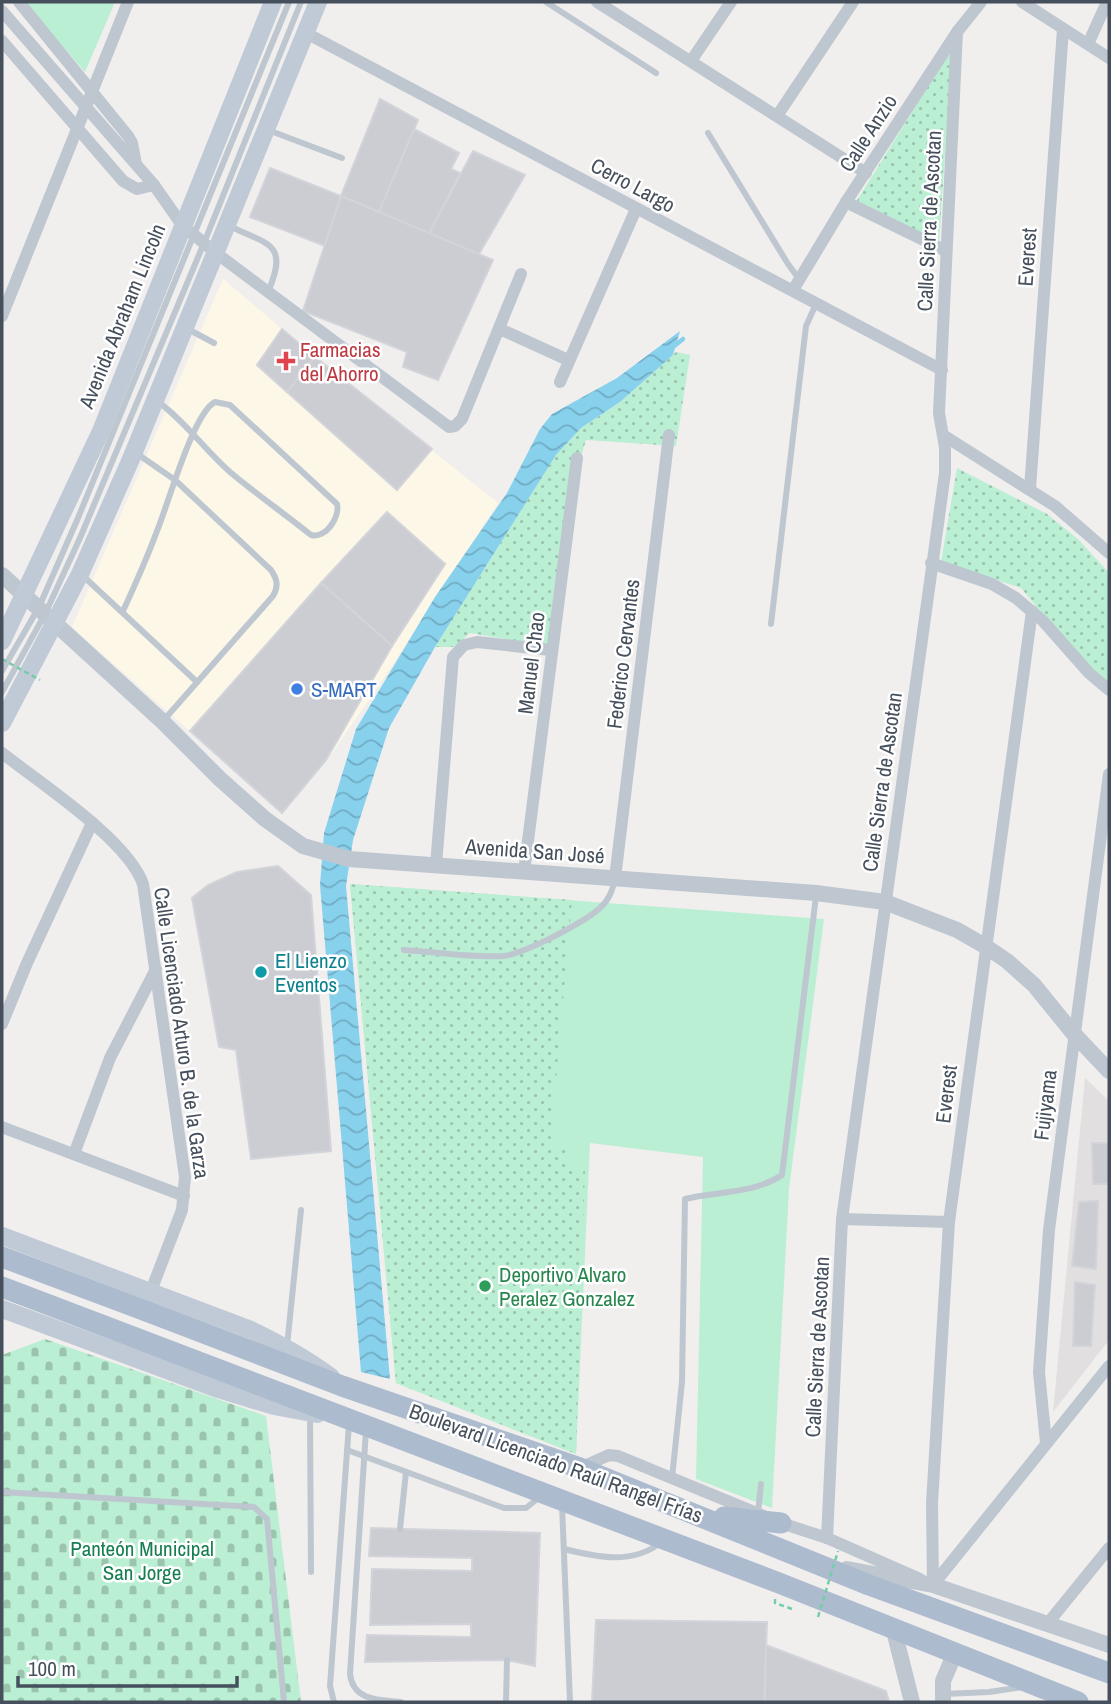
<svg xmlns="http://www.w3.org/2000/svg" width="1111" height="1704" font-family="'Archivo Narrow',sans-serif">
<defs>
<pattern id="cemetery-stones" width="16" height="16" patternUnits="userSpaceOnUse" patternTransform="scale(1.75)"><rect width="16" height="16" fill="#bbefd3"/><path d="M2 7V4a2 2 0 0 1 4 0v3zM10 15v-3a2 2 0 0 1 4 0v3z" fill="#9ac4ae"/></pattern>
<pattern id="park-dots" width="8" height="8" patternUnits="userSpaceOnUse" patternTransform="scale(1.75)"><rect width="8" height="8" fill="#bbefd3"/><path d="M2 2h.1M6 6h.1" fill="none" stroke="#9ac4ae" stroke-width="1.8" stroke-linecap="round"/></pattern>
<pattern id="water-waves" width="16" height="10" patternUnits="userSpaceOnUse" patternTransform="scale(1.75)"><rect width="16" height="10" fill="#88d1ed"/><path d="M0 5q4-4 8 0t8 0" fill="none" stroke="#71acc3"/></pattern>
</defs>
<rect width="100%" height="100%" fill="#f1eeee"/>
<polygon fill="#fcf7e7" points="223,279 315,357 498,503 382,681 332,753 282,813 72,627"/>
<polygon fill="#e2dfe0" points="1085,1078 1109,1101 1109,1340 1053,1412"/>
<g fill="#bbefd3">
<polygon points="24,2 115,2 85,72"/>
<polygon points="350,884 824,919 789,1189 772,1508 696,1479 703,1157 590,1143 576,1454 396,1383"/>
</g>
<polygon fill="url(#cemetery-stones)" points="45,1339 266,1416 301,1702 2,1702 2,1355"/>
<g fill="url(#park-dots)">
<polygon points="952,48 939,244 856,202"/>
<polygon points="676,352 690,355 676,446 586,440 581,457 547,646 470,633 454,647 435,647 556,455 581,428 620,402"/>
<polygon points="957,468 1047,514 1079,540 1109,573 1109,685 1078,657 1021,588 941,562"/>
<polygon points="350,884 572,900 550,1147 568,1150 569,1169 585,1168 576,1454 396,1383"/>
</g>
<polygon fill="url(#water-waves)" points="680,331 673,355 620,402 581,428 556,455 435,647 389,728 353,840 346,886 390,1379 361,1372 320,885 324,833 356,729 435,597 507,493 540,429 552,414 617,378"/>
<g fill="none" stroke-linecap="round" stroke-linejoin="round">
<polyline stroke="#88d1ed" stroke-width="4.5" points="673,347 683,339"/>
</g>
<g fill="#cbcdd3" stroke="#d2d4da" stroke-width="2">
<polygon points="380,99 418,120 379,212 341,196"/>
<polygon points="414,129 459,153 451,169 460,173 429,234 379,212"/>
<polygon points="473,151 525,175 479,254 429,234"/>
<polygon points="270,168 341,196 325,246 250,217"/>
<polygon points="341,196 493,260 438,380 403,367 407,352 303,311"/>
<polygon points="282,329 315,357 287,392 257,365"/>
<polygon points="315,357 432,449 397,490 287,392"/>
<polygon points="387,512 445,564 392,646 321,583"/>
<polygon points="321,583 392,646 326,760 282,813 190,731"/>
<polygon points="278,866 311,895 331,1151 251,1159 236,1050 219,1047 192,898 208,885 237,872"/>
<polygon points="1092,1143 1109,1143 1109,1184 1093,1184"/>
<polygon points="1098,1201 1096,1269 1072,1266 1079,1202"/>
<polygon points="1075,1282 1095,1285 1091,1346 1073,1346"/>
<polygon points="371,1528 540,1533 535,1666 507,1660 365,1662 367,1635 471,1637 471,1624 370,1625 372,1569 472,1571 472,1558 369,1556"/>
<polygon points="596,1620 767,1622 764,1702 592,1702"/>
<polygon points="766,1645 886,1691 889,1702 765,1702"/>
</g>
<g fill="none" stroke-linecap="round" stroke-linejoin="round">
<polyline stroke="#73cea7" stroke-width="2.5" stroke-dasharray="5 3.5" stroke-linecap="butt" points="775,1599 775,1603 795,1610"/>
<g stroke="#bec7d0" stroke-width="6">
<polyline points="546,2 656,73"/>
<polyline points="268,130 342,158"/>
<polyline points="708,133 788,264 799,279"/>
<path d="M229,226C269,245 289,243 268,292"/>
<polyline points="186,328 214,343"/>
<path d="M136,453L175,480L271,570C277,579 279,586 273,596L163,721"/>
<polyline points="82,575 197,682"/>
<path d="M123,611C135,585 147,558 157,531C168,505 193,413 215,402L230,405L337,504C340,517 326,539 311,535C285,514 256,494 230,472C204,449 185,421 157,401"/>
<polyline points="771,624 806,326 816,304"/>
<polyline points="2,671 39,607 78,518 289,2"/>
<polyline points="2,692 45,614 80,538 204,243 301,2"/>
<path d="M404,950C436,952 471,958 503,956C524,954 583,923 600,908C609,900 612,891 615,880"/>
<polyline points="287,1346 301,1210"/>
<polyline points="310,1415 311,1572"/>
<path d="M366,1430L350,1674C353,1701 379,1700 401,1702"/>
<polyline points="347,1450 504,1508 526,1508 541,1496"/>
<path d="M672,1478L682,1382L685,1199C717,1191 754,1194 782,1175L816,896"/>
<polyline points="2,1492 254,1507 267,1519 284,1702"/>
<polyline points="562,1505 570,1702"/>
<polyline points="758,1513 761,1484"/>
<polyline points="400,1529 406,1472"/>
<path d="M564,1549C596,1557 632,1565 660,1543"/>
<polyline points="944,1694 989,1692 1023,1687"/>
<polyline points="334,1702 330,1686 349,1424"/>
<polyline points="506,1702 507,1660"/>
</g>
<g stroke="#bec7d0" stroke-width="12">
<polyline points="19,2 128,136 132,143 136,164"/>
<polyline points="597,2 866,173"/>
<polyline points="1022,2 1109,58"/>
<polyline points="2,11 154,185 182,225 216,253 449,427 455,426 462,419 521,274"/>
<polyline points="306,33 942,370"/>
<polyline points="2,41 123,181 137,189 154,185"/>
<polyline points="1088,44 1107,2"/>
<polyline points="691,61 731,2"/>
<polyline points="777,116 853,2"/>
<polyline points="846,202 946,251"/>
<polyline points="793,290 846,202 957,32 981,2"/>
<polyline points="2,316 128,2"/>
<polyline points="500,329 568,360"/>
<polyline points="560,382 636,209"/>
<polyline points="943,435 1055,506 1109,553"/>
<polyline points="1030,489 1063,29"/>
<polyline points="931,563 992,584 1016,598 1043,621 1089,673 1109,690"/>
<path d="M2,753C40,783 128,840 143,884L185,1177L182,1210L151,1291"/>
<polyline points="436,865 453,657 464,645 477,642 551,650"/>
<polyline points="524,872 577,458"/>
<polyline points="615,878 669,435"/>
<polyline points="2,1024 27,963 92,823"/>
<polyline points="2,1127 184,1196"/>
<polyline points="74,1154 110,1058 156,969"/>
<polyline points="842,1219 949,1222"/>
<polyline points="1046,1443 1039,1372 1049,1230 1109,774"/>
<polyline points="580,1468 609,1455 618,1456 781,1523 827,1538 920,1579"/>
<polyline points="827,1538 842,1219 945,473 945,448 939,413 957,32"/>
<polyline points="933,1585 932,1503 949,1222 1032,611"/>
<polyline points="933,1585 1109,1366"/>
<polyline points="1048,1623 1109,1548"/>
</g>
<g stroke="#bec7d0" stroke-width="16">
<polyline points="2,575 162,721 220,779 265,819 303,846 349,859 816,893 885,902 957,930 985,946 1007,961 1034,985 1073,1033 1109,1071"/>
<polyline points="847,1569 933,1585 1109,1645"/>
<polyline points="893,1627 912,1702"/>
<polyline points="943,1702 943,1681 955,1653"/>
</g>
<g stroke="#c0cad7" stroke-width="18">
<polyline points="2,641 101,431 273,2"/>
<polyline points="2,723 80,574 131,459 318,2"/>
<path d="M2,1236L251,1330C280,1344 306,1358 331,1377"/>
<polyline points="2,1309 218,1389 274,1406 317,1414"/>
</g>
<g stroke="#adbbce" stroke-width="21">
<polyline points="2,1287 779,1583 1078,1702"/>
<polyline points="146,1311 342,1386 580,1468 869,1585 1109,1673"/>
<polyline points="724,1517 781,1523"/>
</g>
<g stroke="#73cea7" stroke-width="2.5" stroke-dasharray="5 3.5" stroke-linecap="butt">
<polyline points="2,659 40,680"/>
<polyline points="818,1617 838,1551"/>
</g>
<polyline stroke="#adbbce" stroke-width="21" points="2,1257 146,1311"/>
</g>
<path fill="#e0444e" stroke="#fff" stroke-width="2.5" d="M282.5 350.5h7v7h7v7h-7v7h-7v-7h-7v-7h7z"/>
<circle fill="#3f7fe0" stroke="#fff" stroke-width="2.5" cx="297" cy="689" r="7"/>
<circle fill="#0f9aa8" stroke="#fff" stroke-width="2.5" cx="261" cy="972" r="7"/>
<circle fill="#2e9e5b" stroke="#fff" stroke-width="2.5" cx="485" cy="1286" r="7"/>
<g text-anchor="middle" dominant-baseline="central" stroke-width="5" stroke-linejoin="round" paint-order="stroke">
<g font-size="21" fill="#46505c" stroke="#fff">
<text transform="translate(868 133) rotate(-57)">Calle Anzio</text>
<text transform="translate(633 185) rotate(28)">Cerro Largo</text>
<text transform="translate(929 221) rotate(-87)">Calle Sierra de Ascotan</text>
<text transform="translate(1027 257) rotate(-86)">Everest</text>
<text transform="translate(122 316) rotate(-68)">Avenida Abraham Lincoln</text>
<text transform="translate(623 654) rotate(-83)">Federico Cervantes</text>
<text transform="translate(531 663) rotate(-83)">Manuel Chao</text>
<text transform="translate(882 782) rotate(-82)">Calle Sierra de Ascotan</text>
<text transform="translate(535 851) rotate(4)">Avenida San José</text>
<text transform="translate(182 1033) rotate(82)">Calle Licenciado Arturo B. de la Garza</text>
<text transform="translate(946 1094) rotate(-83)">Everest</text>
<text transform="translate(1045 1105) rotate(-83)">Fujiyama</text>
<text transform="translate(817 1347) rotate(-87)">Calle Sierra de Ascotan</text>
<text transform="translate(556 1463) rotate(20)">Boulevard Licenciado Raúl Rangel Frías</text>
</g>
<g font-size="21" fill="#be3a42" stroke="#fff" text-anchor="start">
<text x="300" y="349">Farmacias<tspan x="300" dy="24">del Ahorro</tspan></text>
</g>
<g font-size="21" fill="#366cbe" stroke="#fff" text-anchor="start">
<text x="311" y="689">S-MART</text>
</g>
<g font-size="21" fill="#0d838f" stroke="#fff" text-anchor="start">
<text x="275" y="960">El Lienzo<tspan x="275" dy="24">Eventos</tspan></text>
</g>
<g font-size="21" fill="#27864d" stroke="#fff" text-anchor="start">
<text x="499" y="1274">Deportivo Alvaro<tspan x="499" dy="24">Peralez Gonzalez</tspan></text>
</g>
<g font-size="21" fill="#167e51" stroke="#fff">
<text x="142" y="1548">Panteón Municipal<tspan x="142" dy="24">San Jorge</tspan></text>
</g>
</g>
<rect width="1111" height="1704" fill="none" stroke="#46505c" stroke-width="7"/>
<path d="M18 1676v10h219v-10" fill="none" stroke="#46505c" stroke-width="3.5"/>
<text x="28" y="1676" font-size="21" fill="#46505c" stroke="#ffffff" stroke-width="5" paint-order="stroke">100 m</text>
</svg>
